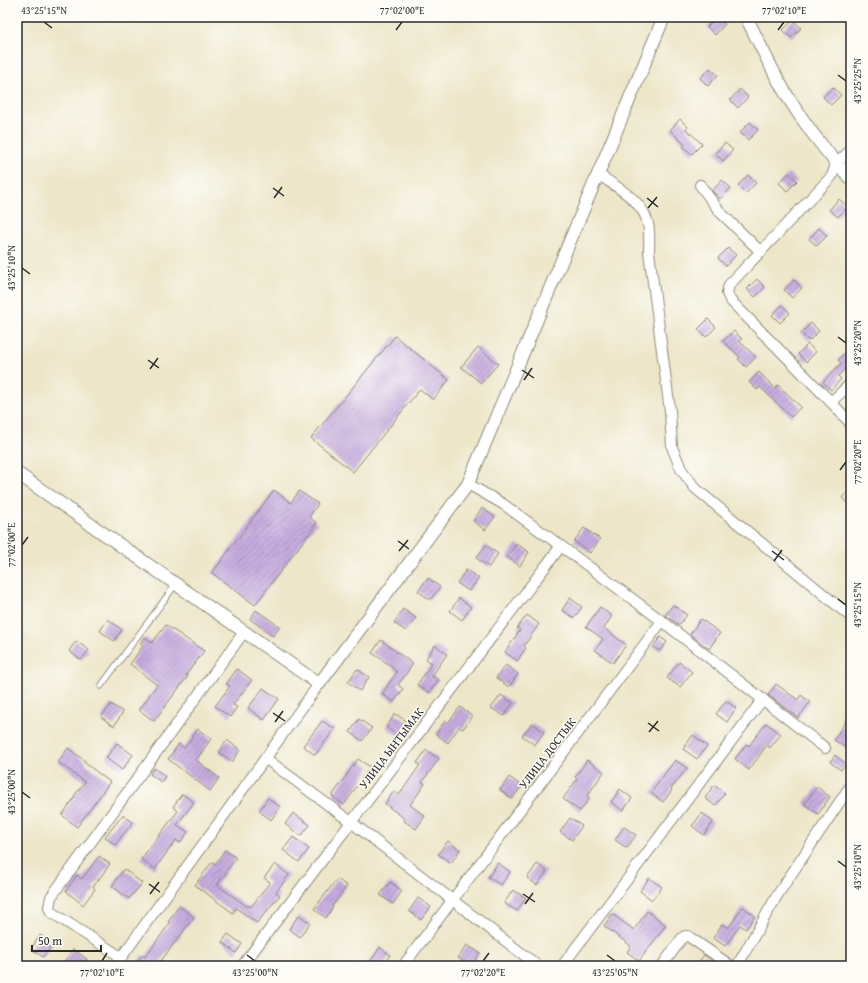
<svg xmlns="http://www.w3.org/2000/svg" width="868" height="983" font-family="'Gentium Book Plus',serif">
<defs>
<pattern id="building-hatch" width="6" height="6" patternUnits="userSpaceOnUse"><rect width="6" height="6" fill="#c6abdf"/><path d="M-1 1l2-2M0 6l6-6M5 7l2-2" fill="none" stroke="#a18bb5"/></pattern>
</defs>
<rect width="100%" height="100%" fill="#fdfcf7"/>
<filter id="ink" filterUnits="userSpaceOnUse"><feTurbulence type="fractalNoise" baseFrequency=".025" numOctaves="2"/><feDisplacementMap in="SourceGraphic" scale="8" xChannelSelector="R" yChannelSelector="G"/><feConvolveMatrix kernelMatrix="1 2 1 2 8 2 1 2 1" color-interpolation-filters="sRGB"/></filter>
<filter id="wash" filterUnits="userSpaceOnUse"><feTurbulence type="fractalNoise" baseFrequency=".012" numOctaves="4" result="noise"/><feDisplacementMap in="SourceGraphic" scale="16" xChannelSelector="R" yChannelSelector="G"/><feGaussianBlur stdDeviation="0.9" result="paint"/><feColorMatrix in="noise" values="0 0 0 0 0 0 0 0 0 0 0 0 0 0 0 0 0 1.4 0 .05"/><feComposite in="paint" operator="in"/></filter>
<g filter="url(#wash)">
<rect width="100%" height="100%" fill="#ede6c9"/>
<g id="blocks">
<g fill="url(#building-hatch)">
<polygon points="716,17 725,24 715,35 707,27"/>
<polygon points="793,20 801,28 791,38 783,30"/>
<polygon points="710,68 718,75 708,86 700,78"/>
<polygon points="833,87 841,95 831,105 823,97"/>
<polygon points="740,89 748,97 738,108 730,100"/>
<polygon points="680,119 688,127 686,129 702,144 692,154 683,147 685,145 670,130"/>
<polygon points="750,122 758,130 748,140 740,132"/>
<polygon points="725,143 733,150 723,161 715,153"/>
<polygon points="789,173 797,181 787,191 779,183"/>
<polygon points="748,175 756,183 746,193 738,185"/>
<polygon points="722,180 731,188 720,199 712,191"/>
<polygon points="839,199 848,207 838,217 829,210"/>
<polygon points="819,228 827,236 817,246 809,239"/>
<polygon points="728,248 736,255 726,266 718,258"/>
<polygon points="757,279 765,287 755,297 747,289"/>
<polygon points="794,280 802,288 792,298 784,290"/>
<polygon points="782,305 790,313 780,323 772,315"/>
<polygon points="708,319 716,327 706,337 698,329"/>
<polygon points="811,323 819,331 809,341 801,333"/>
<polygon points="734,331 742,339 739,341 756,357 746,367 738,359 740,357 723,341"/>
<polygon points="395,336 449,380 433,400 420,389 353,472 311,438"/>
<polygon points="808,344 816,352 806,362 798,354"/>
<polygon points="851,346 851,363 838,376 841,379 831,390 823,382 841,363 838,360"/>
<polygon points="478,347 498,364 481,383 461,367"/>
<polygon points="759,372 775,388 778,385 801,407 791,417 760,387 757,390 749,382"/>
<polygon points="851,488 851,507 842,498"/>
<polygon points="274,490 291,503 299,491 318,504 309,517 317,523 255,605 212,573"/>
<polygon points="482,508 495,517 485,530 473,521"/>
<polygon points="584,528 600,539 590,553 574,541"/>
<polygon points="517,544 529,552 520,566 507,557"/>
<polygon points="486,545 498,554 489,567 476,558"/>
<polygon points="466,570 479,578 469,591 457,583"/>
<polygon points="428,578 440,587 430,600 418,591"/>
<polygon points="459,598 471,607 462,620 450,611"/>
<polygon points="570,598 582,607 574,618 562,610"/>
<polygon points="673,605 687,615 679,625 665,615"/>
<polygon points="600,607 612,616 604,628 626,645 613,663 595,650 603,639 586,627"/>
<polygon points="403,609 416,618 406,631 394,623"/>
<polygon points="256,610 280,627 273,636 250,619"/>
<polygon points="527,615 539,624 524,646 526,648 517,661 505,652 520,630 517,628"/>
<polygon points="108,619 122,630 114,641 100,631"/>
<polygon points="701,619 720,633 709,649 690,634"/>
<polygon points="166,625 204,651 186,675 188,676 154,721 139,710 157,685 130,664 143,646 140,644 145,637 152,643"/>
<polygon points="660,637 667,642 660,651 653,647"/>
<polygon points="381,640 413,664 398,685 403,689 394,702 382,694 397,672 392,668 393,667 372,653"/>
<polygon points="76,641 89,650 81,660 69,651"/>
<polygon points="435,645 447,654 432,676 439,680 429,693 417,685 432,663 426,659"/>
<polygon points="679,662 692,672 680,687 667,678"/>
<polygon points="506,665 518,674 509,687 496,678"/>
<polygon points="237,669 252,680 233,705 237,707 230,717 215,706 230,686 226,684"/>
<polygon points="357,669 369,677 360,691 348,682"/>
<polygon points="776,684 798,700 801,695 810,702 798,718 768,695"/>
<polygon points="263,688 279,699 264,720 248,708"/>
<polygon points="501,695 513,703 504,716 491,708"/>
<polygon points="726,701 736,708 727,722 716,714"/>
<polygon points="111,704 123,712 114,726 101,717"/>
<polygon points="460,707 472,716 463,729 459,727 448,743 436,734 445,721 448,723"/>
<polygon points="851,712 851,739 846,748 834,740"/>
<polygon points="395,714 408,722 398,736 386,727"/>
<polygon points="359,719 372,728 362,741 350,732"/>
<polygon points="322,721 335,729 315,755 303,746"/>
<polygon points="532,723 544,732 535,745 522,736"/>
<polygon points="766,723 781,734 770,748 767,745 749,770 735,759 746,744 749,746"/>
<polygon points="198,729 211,739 196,760 219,778 210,791 168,759 179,744 184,748"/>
<polygon points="693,735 707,746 697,759 683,749"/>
<polygon points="227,740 240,750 232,762 219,752"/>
<polygon points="117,743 133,755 122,770 106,758"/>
<polygon points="68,748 86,762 85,763 110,782 77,827 62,815 75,797 74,796 85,782 58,762"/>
<polygon points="426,750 439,759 422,782 425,784 410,805 425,816 416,829 404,821 405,819 385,804 394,791 399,795 420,765 417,763"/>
<polygon points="835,755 846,764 841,770 830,762"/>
<polygon points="358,759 370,767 344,805 332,796"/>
<polygon points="587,760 604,772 587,796 590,798 580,811 563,799 577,779 575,777"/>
<polygon points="675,760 687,768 671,789 672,790 663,802 651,793"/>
<polygon points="154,768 165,776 161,782 150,774"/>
<polygon points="509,777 522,786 512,799 500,790"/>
<polygon points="714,785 725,793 715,806 705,798"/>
<polygon points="817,787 830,797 818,814 804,804"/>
<polygon points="620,789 632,798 623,811 611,802"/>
<polygon points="182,794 194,802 177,825 188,832 180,843 176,840 155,869 141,859 178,811 173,807"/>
<polygon points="268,798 280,807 271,820 259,811"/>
<polygon points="293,813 310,825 301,836 285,824"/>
<polygon points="702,813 713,822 704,835 692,826"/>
<polygon points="123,815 133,822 115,845 105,837"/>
<polygon points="570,818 582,826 572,840 560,832"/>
<polygon points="624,827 636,835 627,848 615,840"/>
<polygon points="293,837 309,849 299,862 283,850"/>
<polygon points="448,841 460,850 451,863 438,854"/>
<polygon points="225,850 236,858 217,885 248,907 249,905 251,907 270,882 264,878 275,864 289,875 276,892 280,895 257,923 236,908 233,913 195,885 212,862 215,864"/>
<polygon points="99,856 110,864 93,887 95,889 83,905 66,891 77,875 82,879"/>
<polygon points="498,863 510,872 501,885 488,877"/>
<polygon points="537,864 547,871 537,885 527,878"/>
<polygon points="124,869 142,883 129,899 112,886"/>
<polygon points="649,878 662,887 652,900 640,891"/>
<polygon points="337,879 347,886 332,906 333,907 326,918 314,909"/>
<polygon points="390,882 402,891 393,904 380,895"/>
<polygon points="513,890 526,898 517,911 504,903"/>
<polygon points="418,898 431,907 421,920 409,911"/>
<polygon points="179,906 194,917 183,932 157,966 134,966 142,955 145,957 170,923 168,922"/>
<polygon points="743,907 755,916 746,929 740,925 725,946 713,938 722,924 728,928"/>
<polygon points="647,911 666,925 639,961 627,952 631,946 604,926 612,914 634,930"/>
<polygon points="299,915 310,923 300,937 289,929"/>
<polygon points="228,934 242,944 236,953 222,942"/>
<polygon points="40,935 53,944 43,957 31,949"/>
<polygon points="467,945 480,953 471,966 458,958"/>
<polygon points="380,947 390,955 382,966 367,966"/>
<polygon points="73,949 87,959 82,966 61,966"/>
<polygon points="704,955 712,960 720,966 696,966"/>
</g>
</g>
</g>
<g filter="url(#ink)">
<use href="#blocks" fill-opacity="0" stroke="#8c887a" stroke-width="1"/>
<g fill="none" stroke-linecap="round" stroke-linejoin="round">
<g stroke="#8c887a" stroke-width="7">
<polyline id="service" points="101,686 176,584"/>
</g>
<g stroke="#8c887a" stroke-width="12">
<g id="minor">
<polyline points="851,150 836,164 832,176 729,285 727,293 730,300 831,402 851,424"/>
<path d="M598,174C616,187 643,200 648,224C650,232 649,243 649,252L670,411L672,447L681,469L695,488L851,617"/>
<polyline points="700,185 720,212 761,252"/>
<polyline points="831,402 851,383"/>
<polyline points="468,484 503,504 561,546 662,621 825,748"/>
<polyline points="265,758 351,822 538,966"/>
<polyline points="121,957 51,912 49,907 51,897 244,632"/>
<polyline points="115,966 319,684"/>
<polyline points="242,966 561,546"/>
<polyline points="403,966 662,621"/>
<polyline points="562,966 763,699"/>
<polyline points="662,966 682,938 685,936 688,936 731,966"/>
<polyline points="737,966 778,894 851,785"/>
</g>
</g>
<g stroke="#8c887a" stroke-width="14">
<g id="tertiary">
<path d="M746,17C763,50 779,86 801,117C816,139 833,160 851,179"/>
<polyline points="17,473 319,684 468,484 664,17"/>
</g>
</g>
<use href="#service" stroke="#fff" stroke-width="5"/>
<use href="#minor" stroke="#fff" stroke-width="10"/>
<use href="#tertiary" stroke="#fff" stroke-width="12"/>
</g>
</g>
<path fill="none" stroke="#2b2b2b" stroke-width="1.5" d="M44,22L52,28M396,30L402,22M778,30L784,22M838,75L846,81M273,188L284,196M274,198L282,187M647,198L658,207M648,208L657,197M22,268L30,274M838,337L846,343M148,360L159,368M150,369L158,358M522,370L534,378M524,380L532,368M840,470L846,462M398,541L409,549M22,545L28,537M399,551L408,540M772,551L784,560M774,561L782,550M838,599L846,605M273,713L285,721M275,722L283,711M648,723L659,731M649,732L658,721M22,792L30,798M838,861L846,867M149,884L160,892M150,894L159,882M523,894L535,902M525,904L533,893M247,955L255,961M607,955L615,961M102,961L107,953M483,961L489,953"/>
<g text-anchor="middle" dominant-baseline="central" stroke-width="3" stroke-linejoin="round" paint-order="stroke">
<g font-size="12" fill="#2b2b2b" stroke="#fdfcf7">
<text transform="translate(391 748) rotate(-53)">УЛИЦА ЫНТЫМАК</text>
<text transform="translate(547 753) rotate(-53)">УЛИЦА ДОСТЫК</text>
</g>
</g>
<rect width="868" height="983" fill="none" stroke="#fdfcf7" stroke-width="44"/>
<path d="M32 945v6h69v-6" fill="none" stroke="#2b2b2b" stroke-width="2"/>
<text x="38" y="945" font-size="12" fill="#2b2b2b" stroke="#fdfcf7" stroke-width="3" paint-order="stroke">50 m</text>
<rect x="22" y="22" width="824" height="939" fill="none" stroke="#2b2b2b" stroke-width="1.5"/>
<g font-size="10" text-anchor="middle" fill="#2b2b2b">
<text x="44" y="14">43°25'15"N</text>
<text x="402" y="14">77°02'00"E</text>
<text x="784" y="14">77°02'10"E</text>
<text transform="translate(857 81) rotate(-90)" y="4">43°25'25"N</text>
<text transform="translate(11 268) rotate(-90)" y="4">43°25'10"N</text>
<text transform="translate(857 343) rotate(-90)" y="4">43°25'20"N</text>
<text transform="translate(857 462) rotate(-90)" y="4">77°02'20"E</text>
<text transform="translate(11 545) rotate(-90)" y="4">77°02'00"E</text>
<text transform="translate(857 605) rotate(-90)" y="4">43°25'15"N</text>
<text transform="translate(11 792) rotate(-90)" y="4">43°25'00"N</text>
<text transform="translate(857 867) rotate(-90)" y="4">43°25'10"N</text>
<text x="102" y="976">77°02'10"E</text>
<text x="255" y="976">43°25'00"N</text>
<text x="483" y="976">77°02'20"E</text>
<text x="615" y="976">43°25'05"N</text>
</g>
</svg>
